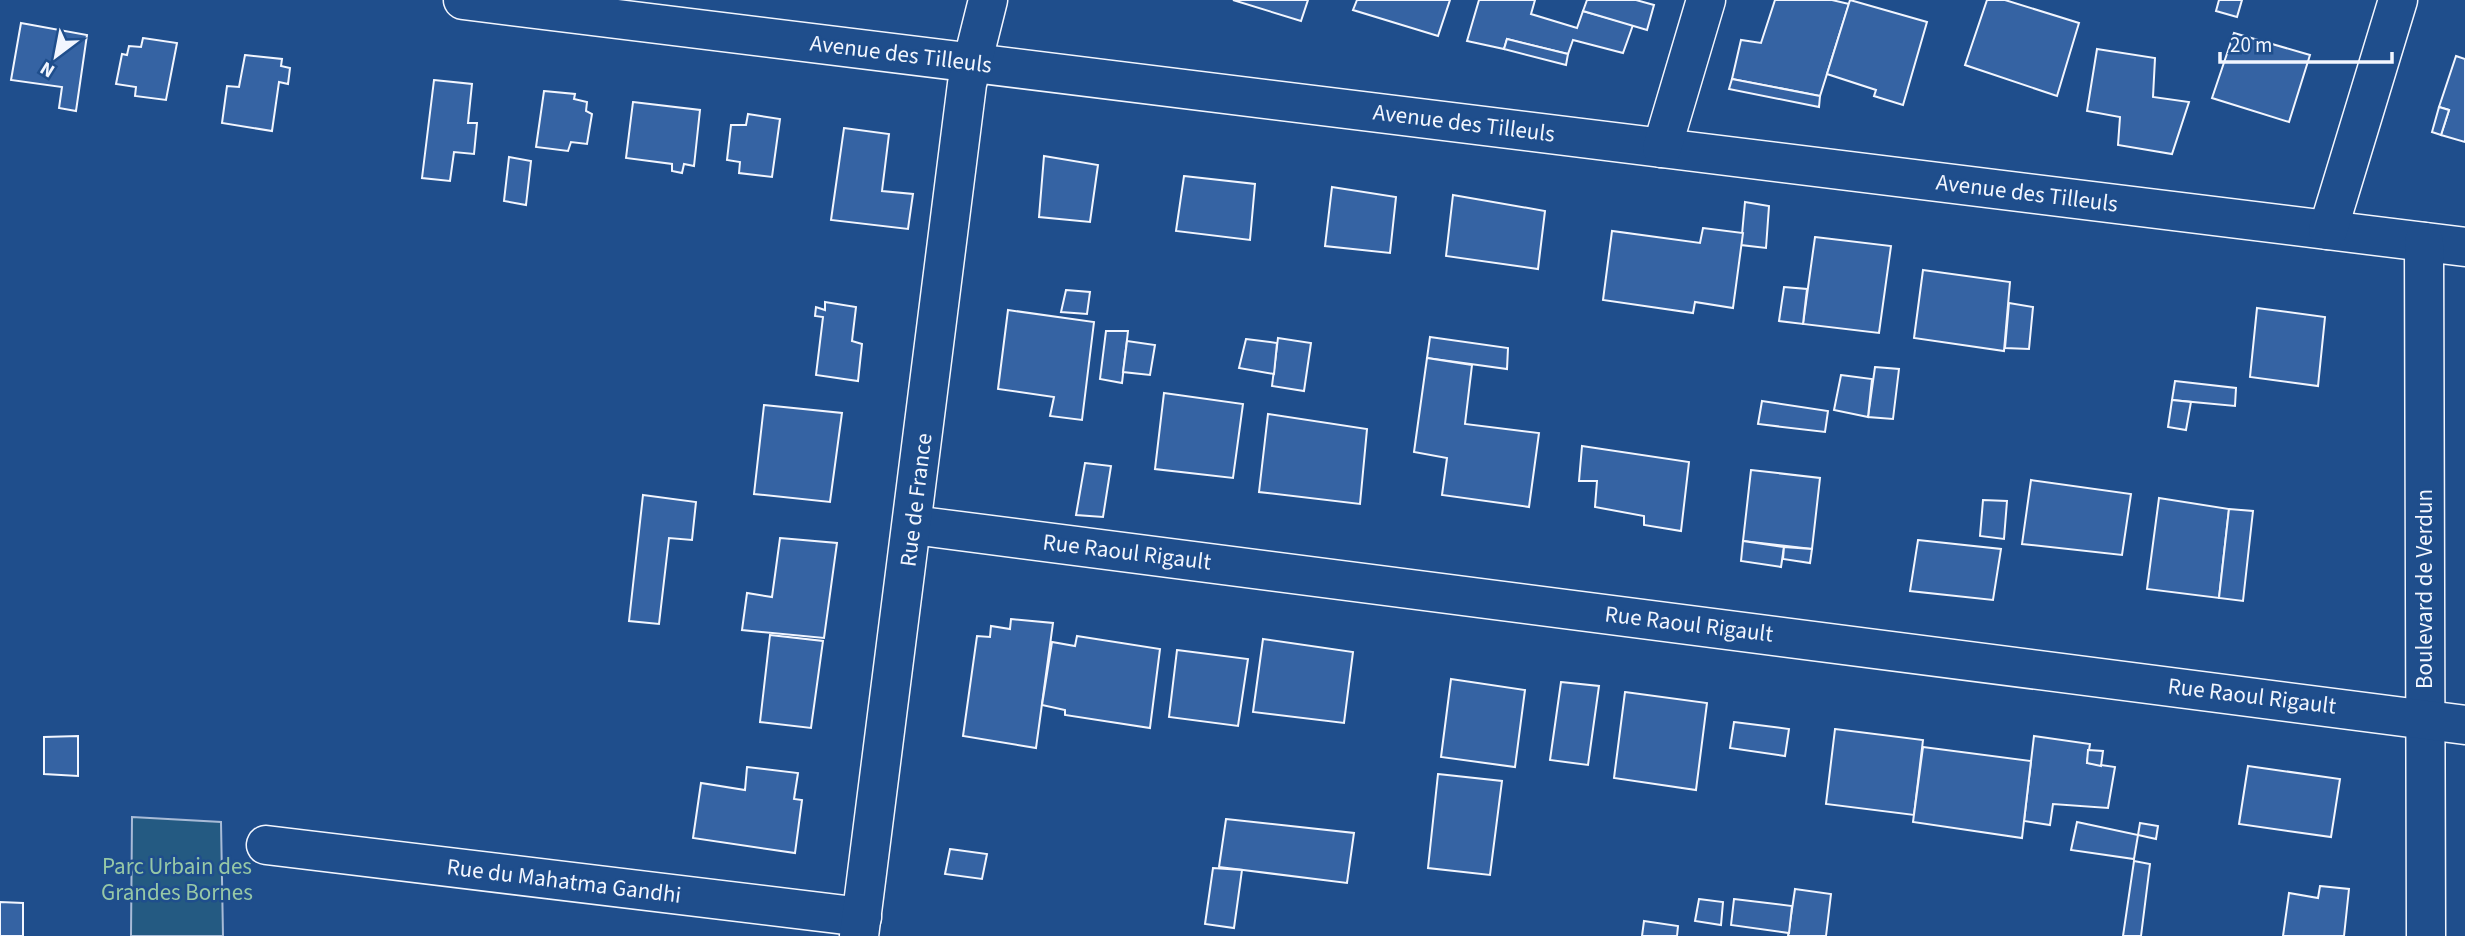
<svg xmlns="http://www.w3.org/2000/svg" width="2465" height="936" font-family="'Source Sans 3',sans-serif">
<rect width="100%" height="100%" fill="#1f4e8c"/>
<polygon fill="#245a82" stroke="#a8bbd7" stroke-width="2" points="132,817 221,822 223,936 131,936"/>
<g fill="#3563a3" stroke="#f2f6ff" stroke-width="2">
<polygon points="1233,0 1308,0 1301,21"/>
<polygon points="1357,0 1450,0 1438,36 1353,10"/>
<polygon points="1479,0 1535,0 1531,14 1577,28 1583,11 1633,25 1623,53 1573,40 1568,54 1507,39 1504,49 1467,41"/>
<polygon points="1587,0 1636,0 1654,5 1647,30 1583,11"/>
<polygon points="1775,0 1832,0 1849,4 1820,96 1732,79 1741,40 1761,43"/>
<polygon points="1850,0 1927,22 1903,105 1874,96 1876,90 1827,74"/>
<polygon points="1987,0 2005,0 2079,23 2057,96 1965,65"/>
<polygon points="2219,0 2242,0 2237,17 2216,11"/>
<polygon points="21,23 87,35 76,111 59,108 62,87 11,80"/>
<polygon points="2234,33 2310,55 2289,122 2212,98"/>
<polygon points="143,38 177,43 166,100 135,96 136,87 116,84 122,54 127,55 129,46 141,47"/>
<polygon points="1507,39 1568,54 1566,65 1504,49"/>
<polygon points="2097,49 2155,58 2153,97 2189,102 2172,154 2118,145 2120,117 2087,111"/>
<polygon points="245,55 282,59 281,66 290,68 288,84 279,82 272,131 222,123 227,86 239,87"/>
<polygon points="2456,56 2465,59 2465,142 2441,135 2449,110 2439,107"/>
<polygon points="1732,79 1820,96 1819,107 1729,89"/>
<polygon points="434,80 472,84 468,123 477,123 474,154 454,152 450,181 422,178"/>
<polygon points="544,91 575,94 574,99 587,102 586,111 592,114 587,144 571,142 568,151 536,147"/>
<polygon points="633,102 700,110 694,166 684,164 682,173 672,171 672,164 626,158"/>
<polygon points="2439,107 2449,110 2441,135 2432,132"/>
<polygon points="748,114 780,119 772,177 739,173 740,162 727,160 731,125 746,125"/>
<polygon points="844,128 889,134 882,191 913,194 908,229 831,220"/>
<polygon points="1044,156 1098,165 1090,222 1039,217"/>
<polygon points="509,157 531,161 526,205 504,201"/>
<polygon points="1184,176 1255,184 1250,240 1176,231"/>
<polygon points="1332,187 1396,197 1390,253 1325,246"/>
<polygon points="1453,195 1545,211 1538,269 1446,256"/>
<polygon points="1745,202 1769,206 1766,248 1741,245"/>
<polygon points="1703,228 1743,233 1733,308 1695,302 1693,313 1603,300 1612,231 1700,243"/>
<polygon points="1815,237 1891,246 1879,333 1803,324"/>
<polygon points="1923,270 2010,282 2004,351 1914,338"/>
<polygon points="1784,287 1807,289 1803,324 1779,321"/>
<polygon points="1066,290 1090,292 1087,314 1061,312"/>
<polygon points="825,302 856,307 852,341 862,344 858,381 816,375 823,317 815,316 816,307 825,310"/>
<polygon points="2009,303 2033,307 2029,349 2005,348"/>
<polygon points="2257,308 2325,317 2318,386 2250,377"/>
<polygon points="1008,310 1094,322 1082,420 1050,416 1054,397 998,389"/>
<polygon points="1106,331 1128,331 1122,383 1100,379"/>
<polygon points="1430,337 1508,348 1507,369 1427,358"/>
<polygon points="1278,338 1311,343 1304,391 1272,386"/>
<polygon points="1246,339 1277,343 1274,374 1239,368"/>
<polygon points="1127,341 1155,345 1150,375 1123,372"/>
<polygon points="1427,358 1472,365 1465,424 1539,433 1529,507 1442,495 1447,458 1414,452"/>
<polygon points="1875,367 1899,369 1893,419 1868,417"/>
<polygon points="1841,375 1872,379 1868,417 1834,410"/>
<polygon points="2175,381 2236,388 2235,406 2172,400"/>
<polygon points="1164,393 1243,404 1233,478 1155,469"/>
<polygon points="2172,400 2191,402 2186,430 2168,427"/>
<polygon points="1762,401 1828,411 1825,432 1758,424"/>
<polygon points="764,405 842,413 830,502 754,494"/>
<polygon points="1268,414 1367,429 1360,504 1259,492"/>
<polygon points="1582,446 1689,462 1681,531 1644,525 1644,516 1595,507 1597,481 1579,481"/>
<polygon points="1085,463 1111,466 1103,517 1076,515"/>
<polygon points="1751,470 1820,478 1812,549 1743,541"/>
<polygon points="2031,480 2131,494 2122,555 2022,544"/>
<polygon points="643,495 696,502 692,540 669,538 659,624 629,621"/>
<polygon points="2159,498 2229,509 2219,598 2147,589"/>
<polygon points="1983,500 2007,501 2004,539 1980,536"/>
<polygon points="2229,509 2253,511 2243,601 2219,598"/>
<polygon points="780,538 837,543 824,638 742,630 747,593 772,597"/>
<polygon points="1918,540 2001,549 1993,600 1910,591"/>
<polygon points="1743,541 1784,547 1781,567 1741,561"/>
<polygon points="1784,547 1812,549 1810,563 1783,559"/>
<polygon points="1011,619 1053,623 1036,748 963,736 977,636 990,637 991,626 1010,629"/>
<polygon points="770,635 823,641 811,728 760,722"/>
<polygon points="1077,636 1160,649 1150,728 1065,715 1065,710 1042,705 1052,642 1075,646"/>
<polygon points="1263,639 1353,652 1344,723 1253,712"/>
<polygon points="1177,650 1248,659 1238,726 1169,717"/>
<polygon points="1451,679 1525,690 1515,767 1441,757"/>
<polygon points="1561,682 1599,686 1588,765 1550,760"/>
<polygon points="1625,692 1707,703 1696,790 1614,778"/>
<polygon points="1734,722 1789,729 1785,756 1730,748"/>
<polygon points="1835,729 1923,740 1914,815 1826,804"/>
<polygon points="78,736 78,776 44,774 44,737"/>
<polygon points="2034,736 2090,744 2087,763 2115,767 2108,808 2053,804 2050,825 2024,821"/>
<polygon points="1923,747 2031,761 2022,838 1913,822"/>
<polygon points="2088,750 2103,751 2101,766 2087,763"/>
<polygon points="2248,766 2340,779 2331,837 2239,824"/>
<polygon points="747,767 798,773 794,799 802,800 795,853 693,838 701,783 745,790"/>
<polygon points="1438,774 1502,781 1490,875 1428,868"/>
<polygon points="1226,819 1354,833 1347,883 1219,867"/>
<polygon points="2077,822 2138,835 2134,859 2071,850"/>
<polygon points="2140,823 2158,826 2156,839 2138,835"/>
<polygon points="950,849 987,854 982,879 945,874"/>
<polygon points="2134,861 2150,864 2141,936 2123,936"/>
<polygon points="1213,868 1242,870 1234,928 1205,924"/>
<polygon points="2320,886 2349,889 2344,936 2283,936 2289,893 2318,898"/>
<polygon points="1795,889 1831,894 1826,936 1788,936"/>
<polygon points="1699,899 1723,902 1721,925 1695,921"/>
<polygon points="1734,899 1792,906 1789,933 1731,925"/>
<polygon points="0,902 23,903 23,936 0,936"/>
<polygon points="1644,921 1678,926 1677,936 1642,936"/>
</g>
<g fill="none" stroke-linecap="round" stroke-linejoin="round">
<g stroke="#f2f6ff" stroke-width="41">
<g id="minor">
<polyline points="463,0 2465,247"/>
<polyline points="1662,148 1706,0"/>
<polyline points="2328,230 2398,0"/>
<polyline points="2424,242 2426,936"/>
<polyline points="913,525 2465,725"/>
<polyline points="266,845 862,917"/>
<polyline points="859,936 967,84 988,0"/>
</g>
</g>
<use href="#minor" stroke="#1f4e8c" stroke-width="38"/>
</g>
<g text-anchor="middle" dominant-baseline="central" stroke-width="5" stroke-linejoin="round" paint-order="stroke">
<g font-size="23" fill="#f2f6ff" stroke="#1f4e8c">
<text transform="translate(901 54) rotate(7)">Avenue des Tilleuls</text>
<text transform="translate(1464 123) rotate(7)">Avenue des Tilleuls</text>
<text transform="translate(2027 193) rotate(7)">Avenue des Tilleuls</text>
<text transform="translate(916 500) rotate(-83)">Rue de France</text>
<text transform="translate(1127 552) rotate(7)">Rue Raoul Rigault</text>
<text transform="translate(2424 589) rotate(-90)">Boulevard de Verdun</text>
<text transform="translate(1689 624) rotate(7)">Rue Raoul Rigault</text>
<text transform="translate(2252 696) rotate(7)">Rue Raoul Rigault</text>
<text transform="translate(564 881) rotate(7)">Rue du Mahatma Gandhi</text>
</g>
<g font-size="23" fill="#97c8a6" stroke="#1f4e8c">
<text x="177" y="866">Parc Urbain des<tspan x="177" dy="26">Grandes Bornes</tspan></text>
</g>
</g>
<g transform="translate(56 56) rotate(212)" stroke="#1f4e8c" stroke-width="5" paint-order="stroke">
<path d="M0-5L12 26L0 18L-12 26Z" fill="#f2f6ff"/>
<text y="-10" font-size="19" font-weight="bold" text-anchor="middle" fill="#f2f6ff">N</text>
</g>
<path d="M2220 52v10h172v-10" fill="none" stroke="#f2f6ff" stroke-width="3.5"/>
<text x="2230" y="52" font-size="21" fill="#f2f6ff" stroke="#1f4e8c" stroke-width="5" paint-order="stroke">20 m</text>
</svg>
